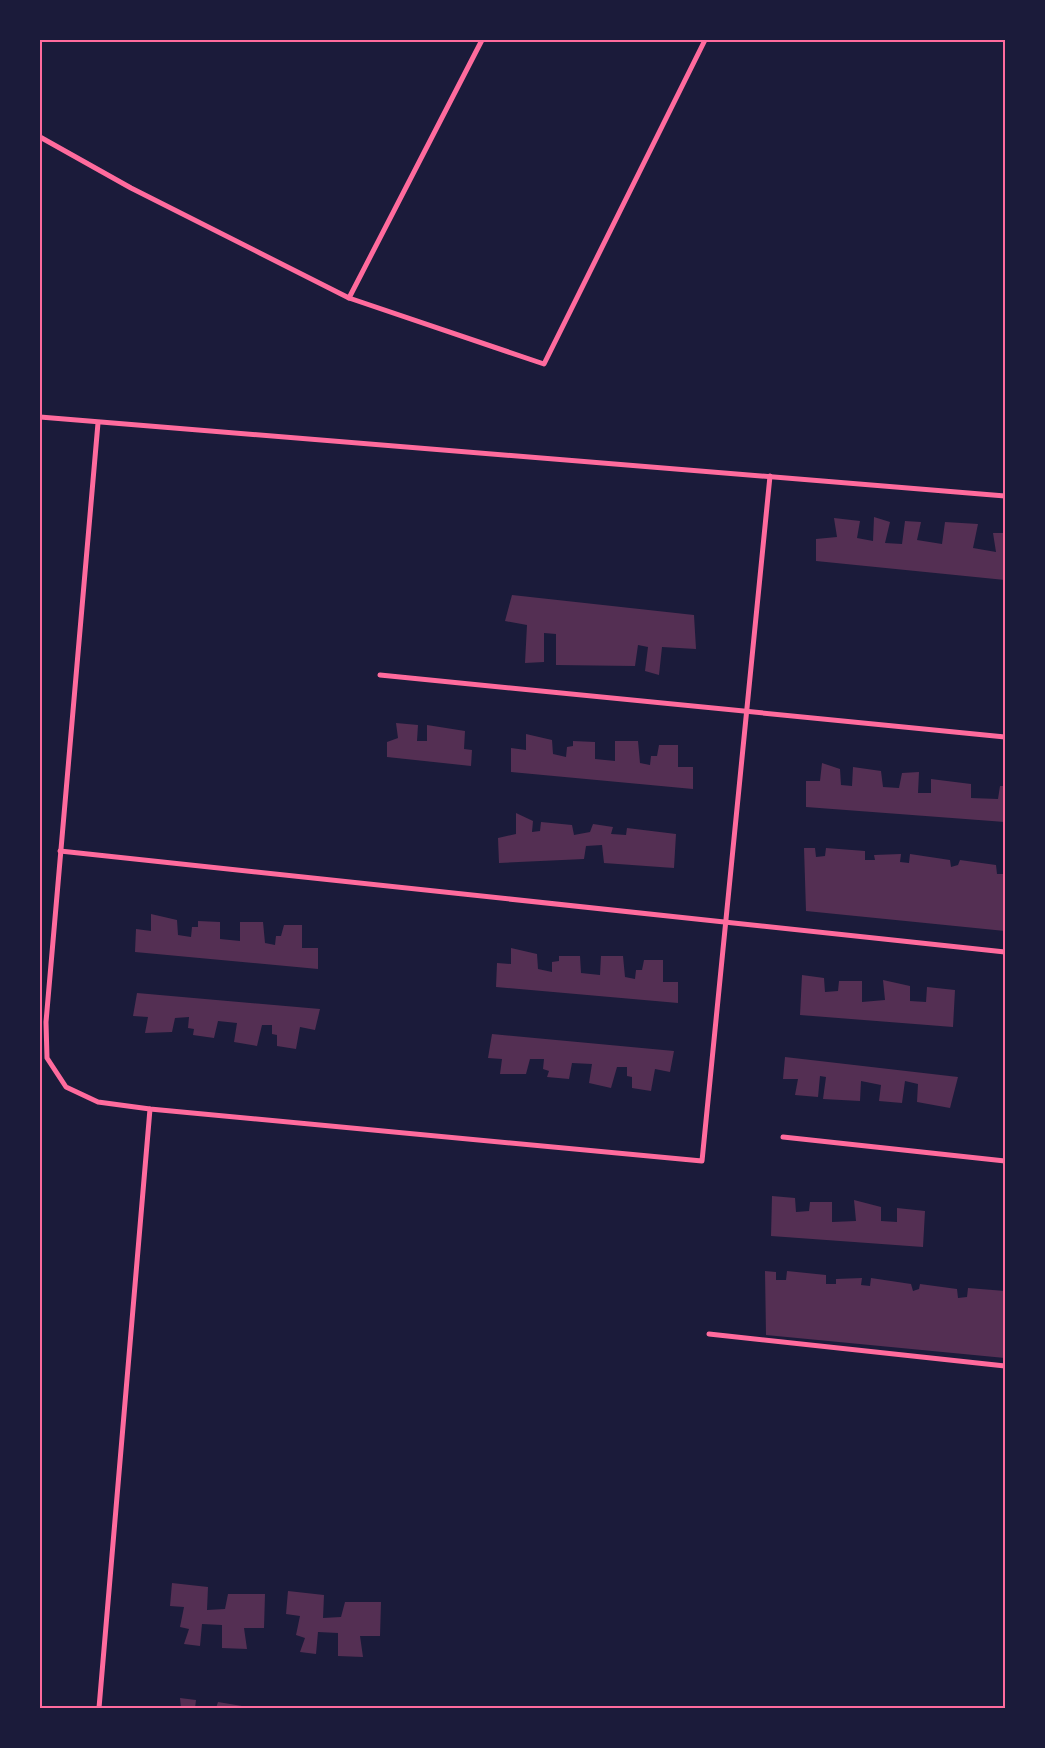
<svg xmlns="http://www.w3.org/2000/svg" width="1045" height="1748" font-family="Jost,sans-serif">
<rect width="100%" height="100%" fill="#1b1b3a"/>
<g fill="#542f53">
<polygon points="874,517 890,522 885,543 902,544 905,521 921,522 917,540 942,544 945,522 978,524 973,548 996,552 993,533 1005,533 1005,580 816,561 816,539 837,537 834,518 860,521 857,538 873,541"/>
<polygon points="512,595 694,615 696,649 662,647 659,675 645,671 648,647 638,645 635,666 556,665 556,634 544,633 544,662 525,663 527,625 505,621"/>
<polygon points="396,723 418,725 417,741 427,741 427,725 465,731 464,749 472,750 471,766 387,757 387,742 398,738"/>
<polygon points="526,734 552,740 553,754 566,757 567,747 573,746 573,741 595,742 595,759 615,761 615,741 638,741 640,763 650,765 651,756 657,756 659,745 678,745 678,767 693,767 693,789 511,772 511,748 526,750"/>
<polygon points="822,763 840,769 841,785 852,786 853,767 881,771 883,787 899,788 902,773 919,772 918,793 931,793 931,779 971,784 971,798 998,799 1000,786 1005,786 1005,822 806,807 806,781 820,781"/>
<polygon points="516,813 533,821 532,832 540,831 541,822 572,825 574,835 590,832 593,824 613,827 611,834 626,835 627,828 676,834 674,868 604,863 602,845 586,846 584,859 499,863 498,838 516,834"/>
<polygon points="804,848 815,848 816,857 825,856 826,848 865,851 865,860 875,860 874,855 901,854 900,862 909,863 910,854 950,860 951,867 958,865 960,860 996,865 997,874 1005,874 1005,931 806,911"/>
<polygon points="151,914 177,920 178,935 191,937 192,927 198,927 198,921 220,922 220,939 240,941 240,922 263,922 265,943 275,945 276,936 281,936 284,925 302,925 302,948 318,948 318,969 135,952 136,929 151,931"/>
<polygon points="511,948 537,954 538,969 552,972 552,962 559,961 559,956 580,956 581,973 600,975 601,956 623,956 625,977 635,979 636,970 642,970 644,960 663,960 663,982 678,982 678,1003 496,987 497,963 511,964"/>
<polygon points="802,975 824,978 825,992 838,991 839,981 862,981 862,1002 885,1000 883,980 910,986 910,1001 926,1002 927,987 955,990 953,1027 800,1015"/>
<polygon points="137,993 320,1009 315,1030 300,1027 296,1049 277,1046 277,1035 272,1034 272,1025 262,1025 257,1046 234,1042 237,1023 218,1021 214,1038 193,1035 194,1029 188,1028 189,1017 175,1018 172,1032 145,1033 148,1017 133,1016"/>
<polygon points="492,1034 674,1051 670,1072 655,1069 651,1091 632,1088 632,1077 627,1076 627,1067 617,1067 611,1088 589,1083 592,1064 572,1063 569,1079 547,1077 549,1071 543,1069 544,1059 530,1059 526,1074 500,1074 502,1059 488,1058"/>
<polygon points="785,1057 958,1077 950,1108 917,1102 918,1084 905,1081 902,1103 879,1101 881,1085 861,1081 860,1101 823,1099 826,1077 820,1076 818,1097 795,1095 798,1079 783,1079"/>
<polygon points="772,1196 795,1198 796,1212 809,1211 810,1202 832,1202 832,1222 856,1221 854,1200 881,1207 881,1221 897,1222 897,1208 925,1211 923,1247 771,1236"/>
<polygon points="765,1271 776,1272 776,1280 786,1280 787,1271 826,1275 826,1284 836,1284 836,1279 862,1278 861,1285 870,1286 871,1278 911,1284 913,1291 919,1289 920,1284 957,1289 958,1298 967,1297 968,1288 1005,1291 1005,1358 766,1335"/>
<polygon points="172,1583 208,1587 207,1610 225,1609 228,1594 265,1594 264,1628 244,1628 247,1649 222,1648 222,1625 202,1624 200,1646 184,1644 189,1629 180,1627 184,1607 170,1606"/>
<polygon points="288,1591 324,1595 323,1618 341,1617 345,1602 381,1602 380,1636 360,1636 363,1657 338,1656 338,1633 318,1632 316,1654 300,1652 305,1638 296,1635 300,1616 286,1614"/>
<polygon points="180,1698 196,1700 195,1708 181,1708"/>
<polygon points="218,1702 242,1706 241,1708 216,1708"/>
</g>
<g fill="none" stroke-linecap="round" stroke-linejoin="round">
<g stroke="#ff6b9d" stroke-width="5">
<polyline points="40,137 131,188 349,298 544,364 705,40"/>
<polyline points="349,298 482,40"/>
<polyline points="40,417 1005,496"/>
<polyline points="98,423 46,1022 47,1058 66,1087 98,1102 150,1109 702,1161 770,476"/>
<polyline points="380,675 1005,737"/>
<polyline points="60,851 1005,952"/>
<polyline points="783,1137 1005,1161"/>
<polyline points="709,1334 1005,1366"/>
<polyline points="99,1708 150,1109"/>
</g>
</g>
<rect width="1045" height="1748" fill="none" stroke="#1b1b3a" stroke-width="82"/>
<rect x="41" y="41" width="963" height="1666" fill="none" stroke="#ff6b9d" stroke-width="2"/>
</svg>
